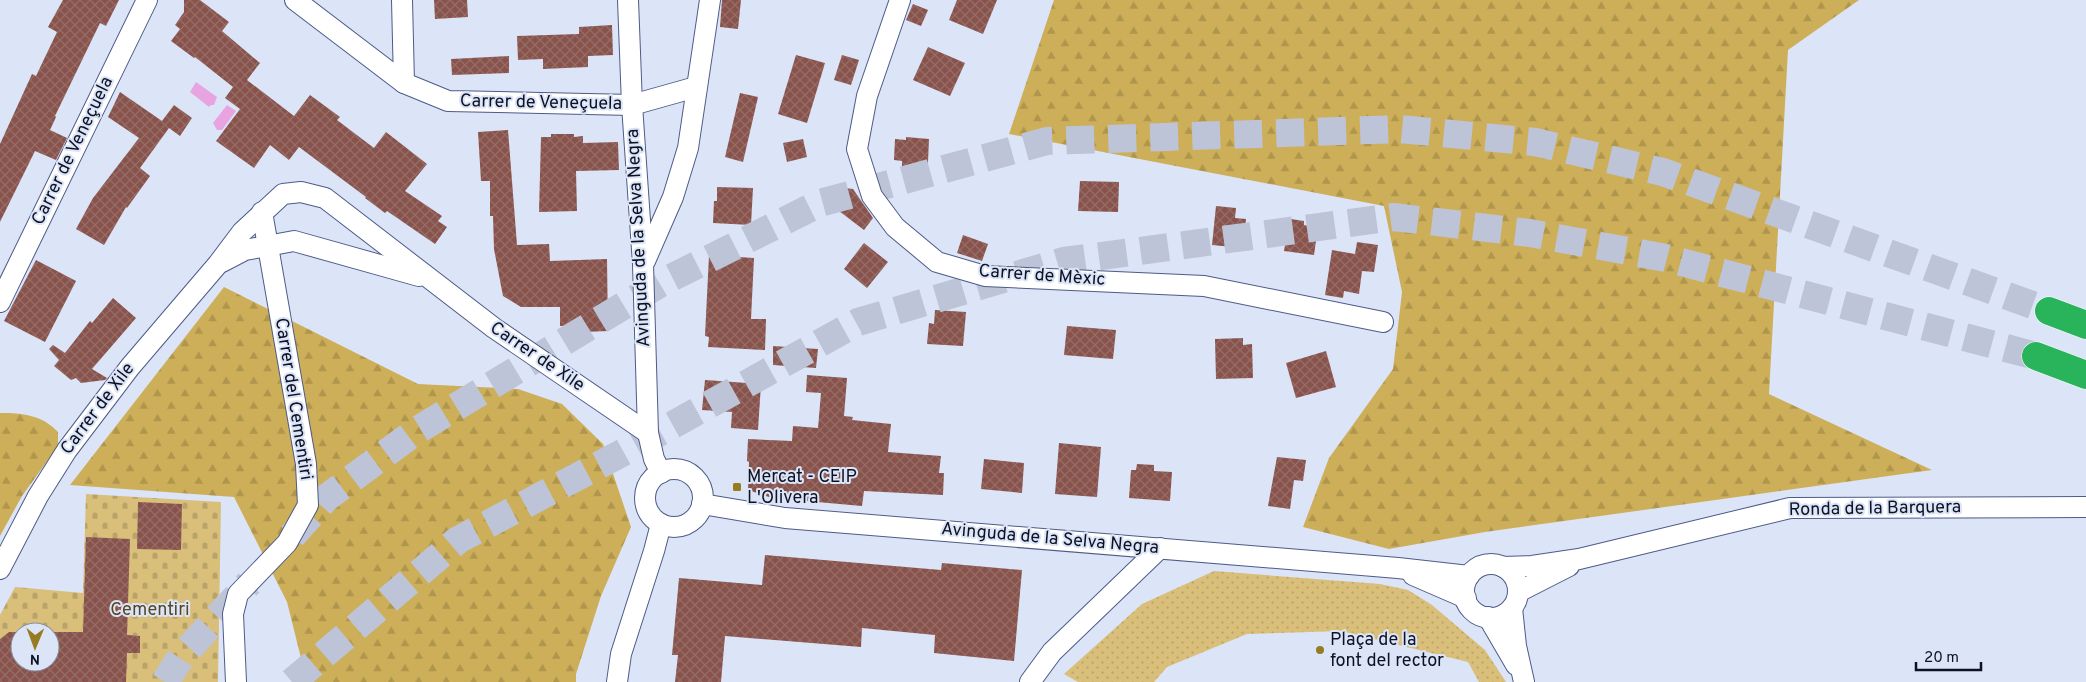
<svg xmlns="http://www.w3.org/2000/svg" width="2086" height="682" font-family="Overpass,sans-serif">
<defs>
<pattern id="grass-dots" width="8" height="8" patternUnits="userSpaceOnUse" patternTransform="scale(1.25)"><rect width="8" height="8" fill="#d9bf7a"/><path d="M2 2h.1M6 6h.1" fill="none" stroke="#b9a369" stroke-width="1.8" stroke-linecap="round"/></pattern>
<pattern id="forest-firs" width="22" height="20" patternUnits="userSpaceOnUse" patternTransform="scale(1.25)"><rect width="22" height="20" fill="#ceaf59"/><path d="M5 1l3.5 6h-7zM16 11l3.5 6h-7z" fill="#b0964d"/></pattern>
<pattern id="cemetery-stones" width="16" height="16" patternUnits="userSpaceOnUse" patternTransform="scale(1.25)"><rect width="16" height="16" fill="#d9bf7a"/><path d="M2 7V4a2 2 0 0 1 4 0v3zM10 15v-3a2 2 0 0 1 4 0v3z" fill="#b9a369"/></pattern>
<pattern id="building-cross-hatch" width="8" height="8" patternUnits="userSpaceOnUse" patternTransform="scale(1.25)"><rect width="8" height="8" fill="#89534b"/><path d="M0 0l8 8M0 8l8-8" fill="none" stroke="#946c68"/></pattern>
</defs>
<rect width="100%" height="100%" fill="#dce4f8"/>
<polygon fill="url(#grass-dots)" points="1214,571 1380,584 1408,590 1432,605 1485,650 1506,682 1479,682 1468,662 1341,631 1247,634 1167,667 1154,682 1078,682 1064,674 1142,604"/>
<g fill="url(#forest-firs)">
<polygon points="1054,0 1859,0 1788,50 1769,394 1932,470 1485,532 1389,549 1303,527 1329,458 1393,369 1402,292 1384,206 1009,134"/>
<polygon points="224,287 418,384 518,389 562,404 603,444 631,527 601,596 576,674 576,682 307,682 287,602 234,497 70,485"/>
<path d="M0,413C23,413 42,415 58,432V446L22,496L0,536Z"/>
</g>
<path fill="url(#cemetery-stones)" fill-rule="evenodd" d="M86,494L221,502L218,682H0V615L15,587L83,593ZM20,632H50V662H20Z"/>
<g fill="#e7a4e1">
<polygon points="196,82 217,97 214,105 211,105 209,107 190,92"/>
<polygon points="227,105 236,111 222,130 217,130 213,123"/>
</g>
<g fill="url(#building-cross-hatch)" fill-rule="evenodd">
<polygon points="63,0 119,0 106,26 100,23 55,116 56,117 50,130 67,138 56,160 35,151 0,222 0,144 32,74 36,76 57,32 48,27"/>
<polygon points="184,0 200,0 229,22 222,31 260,63 247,80 294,116 310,95 340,117 337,120 374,148 386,132 427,164 405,191 442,216 438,221 447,227 435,244 387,211 385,213 365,198 366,197 299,147 289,160 270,145 254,168 216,141 240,109 225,98 233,87 195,57 194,58 171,41 180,29 175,25 184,12"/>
<polygon points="434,0 467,0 468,17 435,19"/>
<polygon points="722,0 741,0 738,29 720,27"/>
<polygon points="957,0 997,0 983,34 949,20"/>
<polygon points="913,4 928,10 921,26 906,20"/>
<polygon points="612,25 613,55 588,56 588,67 543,69 543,59 518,60 517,36 579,34 579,27"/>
<polygon points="928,47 965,63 950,96 913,80"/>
<polygon points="796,55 825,63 807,123 778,114"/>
<polygon points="842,55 859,60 851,85 834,80"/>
<polygon points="509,56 509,73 452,75 451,59"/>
<polygon points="120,92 162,121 174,105 192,118 180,136 169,128 140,168 150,176 127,208 126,207 104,245 76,229 93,198 139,138 108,117"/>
<polygon points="740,93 758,97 743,162 725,157"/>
<polygon points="508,130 517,245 549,244 550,261 607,259 608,331 584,332 584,325 560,326 560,307 521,307 503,296 494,249 493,216 490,216 490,181 481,181 478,132"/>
<polygon points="551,134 574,134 574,137 583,136 583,143 618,142 619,170 576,171 577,211 539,212 541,137 551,137"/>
<polygon points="906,137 929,139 927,185 910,183 910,173 902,173 902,161 894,160 895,139 906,140"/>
<polygon points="803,139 807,157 787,162 783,143"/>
<polygon points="1080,181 1119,182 1118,212 1078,211"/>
<polygon points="717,187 753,188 751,225 713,223 714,201 717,201"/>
<polygon points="838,187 853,189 873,218 864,230 835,208"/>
<polygon points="1216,206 1236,208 1235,218 1246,219 1243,248 1212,245"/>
<polygon points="1284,218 1304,221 1304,225 1318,227 1314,255 1284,251 1285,245 1281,235"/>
<polygon points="963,235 988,244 982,261 957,253"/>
<polygon points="1357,242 1378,245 1374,272 1362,271 1359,294 1344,291 1343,298 1325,295 1332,250 1355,254"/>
<polygon points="864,243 888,262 867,288 844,269"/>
<polygon points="709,255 754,258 751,319 766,319 765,350 708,347 709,337 705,336"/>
<polygon points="36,260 76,281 45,342 4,321"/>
<polygon points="113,298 136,318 92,369 107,378 105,380 81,383 76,378 71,380 54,366 59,360 49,349 53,345 65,353 90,321 92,323"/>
<polygon points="935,310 966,312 963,346 927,344 929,323 934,324"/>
<polygon points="1067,326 1116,330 1113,359 1064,355"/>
<polygon points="1243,338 1243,345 1252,344 1253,378 1216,379 1215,339"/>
<polygon points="773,346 818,349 816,368 773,365"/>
<polygon points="1326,351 1336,387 1296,398 1286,363"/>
<polygon points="807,375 847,378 844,416 853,417 852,420 891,424 888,452 941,456 939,473 944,473 943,495 864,491 862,506 772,498 748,490 749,462 747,461 748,439 792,441 793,426 818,428 821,393 806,392"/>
<polygon points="705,380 761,384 758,430 731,428 732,412 702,410"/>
<polygon points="1059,443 1101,447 1097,497 1055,494"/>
<polygon points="1277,457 1306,460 1303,481 1294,480 1290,509 1268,506"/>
<polygon points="984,459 1024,463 1022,493 981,489"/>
<polygon points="1137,464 1154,465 1154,471 1172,472 1170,501 1129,498 1131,470 1136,470"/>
<polygon points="138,502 182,504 181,550 137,549"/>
<path d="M86,537L130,539L127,635L140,636V653H127L126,682H0V639L9,632H83ZM20,632H50V662H20Z"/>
<polygon points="765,555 941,570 942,563 1022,570 1014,661 934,653 935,635 862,628 861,647 725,636 721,682 675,682 678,655 672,655 679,578 762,585"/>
</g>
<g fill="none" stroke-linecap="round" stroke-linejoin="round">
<g stroke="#bdc4d8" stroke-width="28" stroke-dasharray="28 14" stroke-linecap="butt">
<polyline points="292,536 326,498 416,431 661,283 820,203 1047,141 1400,129 1535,142 1663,172 2049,311"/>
<polyline points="165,682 181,657 249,583"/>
<polyline points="292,682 458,540 622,453 858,322 1064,261 1394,217 1530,233 1666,258 2036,356"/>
</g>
<g stroke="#4d5b87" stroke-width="22">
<g id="street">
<polyline points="295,0 404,83 448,101 632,105 696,87"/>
<polyline points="402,0 404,83"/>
<polyline points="628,0 632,105 643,264 648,433 654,459 661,473"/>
<polyline points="900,0 867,96 857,149 872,196 895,227 937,262 985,276 1204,286 1383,322"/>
<polyline points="645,261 673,197 688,148 710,0"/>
<polyline points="222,262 245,250 294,241 419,276"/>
<polyline points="0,302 147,0"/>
<circle cx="674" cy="498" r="29"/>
<polyline points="702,504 785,518 1398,568 1469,576"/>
<circle cx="1491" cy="591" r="27"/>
<polyline points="1503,567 1532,566 1579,559 1790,508 2086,507"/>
<polyline points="0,569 38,496 67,450 130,367 218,264 242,232 283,194 301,192 325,198 494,328 648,433"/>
<polyline points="1413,575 1466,598"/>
<polyline points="1518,592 1569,566"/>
<polyline points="1512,608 1516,646 1524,682"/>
<polyline points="1488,617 1516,665"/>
<polyline points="236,682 233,614 238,594 287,543 308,505 306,464 262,212"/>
<polyline points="617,682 621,654 654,551 661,524"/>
<polyline points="1030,682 1052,652 1160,548"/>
</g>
</g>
<g stroke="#fff" stroke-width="29">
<g id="highway">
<polyline points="2049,311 2086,325"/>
<polyline points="2036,356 2086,375"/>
</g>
</g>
<use href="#street" stroke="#fff" stroke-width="20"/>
<use href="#highway" stroke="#29b35a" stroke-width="28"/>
</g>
<g fill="#977b23" stroke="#dce4f8" stroke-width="2">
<rect x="732" y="482" width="10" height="10" rx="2.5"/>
<circle cx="1320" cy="650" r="5"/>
</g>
<g text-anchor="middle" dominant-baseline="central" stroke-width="4" stroke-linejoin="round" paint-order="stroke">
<g font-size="18" fill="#0d1223" stroke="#dce4f8">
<text transform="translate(541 103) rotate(1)">Carrer de Veneçuela</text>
<text transform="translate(73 151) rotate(-64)">Carrer de Veneçuela</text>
<text transform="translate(639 238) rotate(-93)">Avinguda de la Selva Negra</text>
<text transform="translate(1042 276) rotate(4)">Carrer de Mèxic</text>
<text transform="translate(537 357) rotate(34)">Carrer de Xile</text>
<text transform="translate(293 399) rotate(81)">Carrer del Cementiri</text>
<text transform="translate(98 409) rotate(-53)">Carrer de Xile</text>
<text transform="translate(1875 509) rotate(-1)">Ronda de la Barquera</text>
<text transform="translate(1050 539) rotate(5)">Avinguda de la Selva Negra</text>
</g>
<g font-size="18" fill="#0d1223" stroke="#dce4f8" text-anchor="start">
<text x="747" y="477">Mercat - CEIP<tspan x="747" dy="21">L'Olivera</tspan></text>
<text x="1330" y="640">Plaça de la<tspan x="1330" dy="21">font del rector</tspan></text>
</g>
<g font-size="18" fill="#534621" stroke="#dce4f8">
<text x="150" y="610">Cementiri</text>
</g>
</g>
<g transform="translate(35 647) rotate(181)"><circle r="24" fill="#dce4f8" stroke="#8990a3"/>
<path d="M0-4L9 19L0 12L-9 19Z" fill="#977b23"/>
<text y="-8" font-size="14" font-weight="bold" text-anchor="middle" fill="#0d1223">N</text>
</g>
<path d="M1916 662v8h65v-8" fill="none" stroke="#0d1223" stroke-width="2.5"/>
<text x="1924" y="662" font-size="15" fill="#0d1223" stroke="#dce4f8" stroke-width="4" paint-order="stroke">20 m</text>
</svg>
